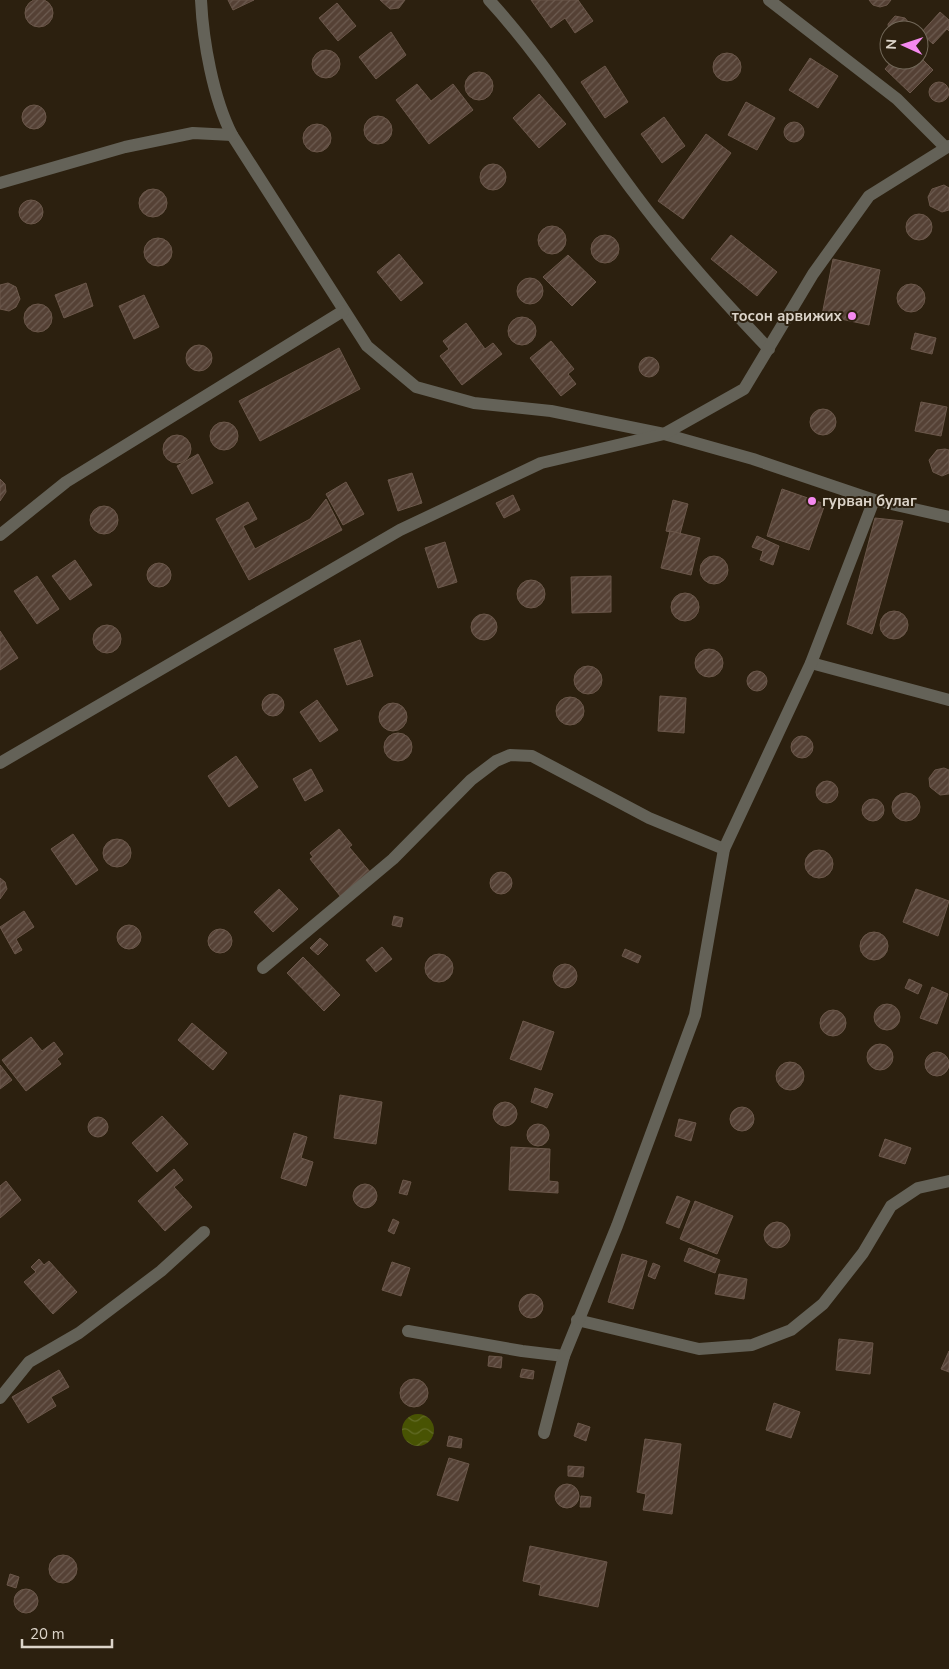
<svg xmlns="http://www.w3.org/2000/svg" width="949" height="1669" font-family="'Nunito Sans',sans-serif">
<defs>
<pattern id="water-waves" width="16" height="10" patternUnits="userSpaceOnUse" patternTransform="scale(1.25)"><rect width="16" height="10" fill="#485303"/><path d="M0 5q4-4 8 0t8 0" fill="none" stroke="#626b26"/></pattern>
<pattern id="building-hatch" width="6" height="6" patternUnits="userSpaceOnUse" patternTransform="scale(1.25)"><rect width="6" height="6" fill="#554135"/><path d="M-1 1l2-2M0 6l6-6M5 7l2-2" fill="none" stroke="#6d5c51"/></pattern>
</defs>
<rect width="100%" height="100%" fill="#2c200f"/>
<circle fill="url(#water-waves)" cx="418" cy="1430" r="16"/>
<g fill="url(#building-hatch)" stroke="#6b574a">
<circle cx="39" cy="13" r="14"/>
<polygon points="228,0 254,0 233,10"/>
<polygon points="405,0 399,8 390,9 380,0"/>
<polygon points="531,0 578,0 593,21 575,33 565,18 551,28"/>
<polygon points="869,0 891,0 887,5 880,7 873,5"/>
<polygon points="337,3 356,26 338,41 319,18"/>
<polygon points="940,12 949,20 949,31 947,29 933,44 921,33"/>
<polygon points="895,16 905,18 909,23 909,30 889,30 889,32 888,24"/>
<polygon points="391,32 406,55 376,79 359,57"/>
<circle cx="326" cy="64" r="14"/>
<circle cx="727" cy="67" r="14"/>
<polygon points="919,56 933,70 910,93 885,69 893,60 919,60"/>
<polygon points="810,58 838,76 818,108 789,90"/>
<polygon points="605,66 628,102 605,118 581,82"/>
<circle cx="479" cy="86" r="14"/>
<circle cx="939" cy="92" r="10"/>
<polygon points="417,84 431,101 453,84 473,110 429,144 396,100"/>
<polygon points="539,94 566,124 539,148 513,118"/>
<polygon points="746,102 775,118 757,150 728,135"/>
<circle cx="34" cy="117" r="12"/>
<circle cx="378" cy="130" r="14"/>
<polygon points="664,117 685,146 662,163 641,134"/>
<circle cx="794" cy="132" r="10"/>
<circle cx="317" cy="138" r="14"/>
<polygon points="706,134 731,153 683,219 658,201"/>
<circle cx="493" cy="177" r="13"/>
<polygon points="944,185 949,188 949,210 942,212 930,206 928,197 932,189"/>
<circle cx="153" cy="203" r="14"/>
<circle cx="31" cy="212" r="12"/>
<circle cx="919" cy="227" r="13"/>
<circle cx="552" cy="240" r="14"/>
<polygon points="731,235 777,272 757,296 711,259"/>
<circle cx="605" cy="249" r="14"/>
<circle cx="158" cy="252" r="14"/>
<polygon points="399,254 423,283 401,301 377,272"/>
<polygon points="568,255 596,282 572,306 543,277"/>
<polygon points="833,259 880,270 869,325 822,315"/>
<circle cx="530" cy="291" r="13"/>
<polygon points="8,283 16,287 20,299 16,307 9,311 0,309 0,285"/>
<polygon points="86,283 93,306 64,318 55,295"/>
<circle cx="911" cy="298" r="14"/>
<polygon points="144,295 159,327 134,339 119,306"/>
<circle cx="38" cy="318" r="14"/>
<circle cx="522" cy="331" r="14"/>
<polygon points="466,323 485,349 493,343 502,354 462,385 440,356 449,349 443,341"/>
<polygon points="915,333 936,338 932,354 911,349"/>
<polygon points="551,341 574,369 568,374 576,384 561,396 530,358"/>
<circle cx="199" cy="358" r="13"/>
<polygon points="339,348 360,389 260,441 239,401"/>
<circle cx="649" cy="367" r="10"/>
<polygon points="921,402 947,407 941,436 915,431"/>
<circle cx="823" cy="422" r="13"/>
<circle cx="224" cy="436" r="14"/>
<circle cx="177" cy="449" r="14"/>
<polygon points="945,449 949,450 949,473 942,476 933,472 929,460 937,450"/>
<polygon points="198,454 213,483 192,494 177,466"/>
<polygon points="412,473 422,503 398,511 388,480"/>
<polygon points="0,479 5,484 6,492 0,501"/>
<polygon points="346,482 364,514 343,525 326,494"/>
<polygon points="782,489 825,504 809,550 767,536"/>
<polygon points="513,495 520,510 504,518 496,503"/>
<polygon points="326,499 342,530 249,580 216,519 248,502 257,519 243,526 255,549 310,519"/>
<polygon points="673,500 688,504 680,534 666,531"/>
<circle cx="104" cy="520" r="14"/>
<polygon points="875,518 903,521 872,634 847,624"/>
<polygon points="670,531 700,538 691,575 661,568"/>
<polygon points="757,536 779,546 773,565 760,560 763,551 752,547"/>
<polygon points="445,542 457,582 438,588 425,548"/>
<circle cx="714" cy="570" r="14"/>
<polygon points="75,560 92,585 70,600 52,576"/>
<circle cx="159" cy="575" r="12"/>
<polygon points="37,576 59,609 37,624 14,591"/>
<polygon points="611,576 611,612 572,613 571,577"/>
<circle cx="531" cy="594" r="14"/>
<circle cx="685" cy="607" r="14"/>
<circle cx="894" cy="625" r="14"/>
<circle cx="484" cy="627" r="13"/>
<circle cx="107" cy="639" r="14"/>
<polygon points="0,631 18,658 0,670"/>
<polygon points="360,640 373,676 347,685 334,649"/>
<circle cx="709" cy="663" r="14"/>
<circle cx="588" cy="680" r="14"/>
<circle cx="757" cy="681" r="10"/>
<circle cx="273" cy="705" r="11"/>
<polygon points="660,696 686,698 684,733 658,731"/>
<circle cx="570" cy="711" r="14"/>
<polygon points="317,700 338,730 320,742 300,712"/>
<circle cx="393" cy="717" r="14"/>
<circle cx="398" cy="747" r="14"/>
<circle cx="802" cy="747" r="11"/>
<polygon points="236,756 258,787 229,807 208,776"/>
<polygon points="944,768 949,770 949,794 940,795 930,787 929,778 935,770"/>
<polygon points="311,769 323,791 305,801 293,779"/>
<circle cx="827" cy="792" r="11"/>
<circle cx="906" cy="807" r="14"/>
<circle cx="873" cy="810" r="11"/>
<polygon points="339,829 352,845 349,847 371,873 341,897 310,859 313,857 310,853"/>
<polygon points="73,834 98,870 76,885 51,849"/>
<circle cx="117" cy="853" r="14"/>
<circle cx="819" cy="864" r="14"/>
<circle cx="501" cy="883" r="11"/>
<polygon points="0,878 5,882 7,889 0,899"/>
<polygon points="279,889 298,909 273,932 254,912"/>
<polygon points="916,889 949,901 938,936 903,922"/>
<polygon points="24,911 34,927 16,939 22,950 15,954 0,927"/>
<polygon points="394,916 403,918 401,927 392,925"/>
<circle cx="129" cy="937" r="12"/>
<circle cx="220" cy="941" r="12"/>
<circle cx="874" cy="946" r="14"/>
<polygon points="320,938 328,945 318,955 310,948"/>
<polygon points="382,947 392,959 376,972 366,960"/>
<polygon points="625,949 641,956 638,963 622,956"/>
<circle cx="439" cy="968" r="14"/>
<polygon points="303,957 340,995 324,1011 287,973"/>
<circle cx="565" cy="976" r="12"/>
<polygon points="909,979 922,985 918,994 905,988"/>
<polygon points="932,987 948,994 937,1024 920,1018"/>
<circle cx="887" cy="1017" r="13"/>
<circle cx="833" cy="1023" r="13"/>
<polygon points="523,1021 554,1032 541,1070 510,1059"/>
<polygon points="192,1023 227,1053 213,1070 178,1040"/>
<polygon points="31,1037 42,1051 54,1042 63,1054 57,1059 61,1064 26,1091 2,1060"/>
<circle cx="880" cy="1057" r="13"/>
<circle cx="937" cy="1064" r="12"/>
<circle cx="790" cy="1076" r="14"/>
<polygon points="0,1065 12,1080 0,1089"/>
<polygon points="535,1088 553,1094 547,1108 531,1102"/>
<polygon points="340,1095 382,1102 376,1144 334,1138"/>
<circle cx="505" cy="1114" r="12"/>
<circle cx="742" cy="1119" r="12"/>
<polygon points="162,1116 188,1144 157,1172 132,1143"/>
<circle cx="98" cy="1127" r="10"/>
<polygon points="679,1119 696,1123 691,1141 675,1136"/>
<circle cx="538" cy="1135" r="11"/>
<polygon points="294,1133 307,1137 301,1158 313,1162 306,1186 281,1178"/>
<polygon points="885,1139 911,1148 905,1164 879,1156"/>
<polygon points="511,1147 550,1149 549,1181 558,1182 558,1193 509,1190"/>
<polygon points="174,1169 183,1180 174,1187 192,1207 165,1231 138,1201"/>
<polygon points="403,1180 411,1182 407,1195 399,1193"/>
<polygon points="6,1181 21,1200 0,1218 0,1186"/>
<circle cx="365" cy="1196" r="12"/>
<polygon points="677,1196 690,1201 679,1228 666,1223"/>
<polygon points="695,1201 733,1216 717,1254 680,1239"/>
<polygon points="393,1219 399,1222 394,1234 388,1231"/>
<circle cx="777" cy="1235" r="13"/>
<polygon points="689,1248 720,1260 715,1273 684,1261"/>
<polygon points="622,1254 647,1261 633,1309 608,1302"/>
<polygon points="39,1259 44,1265 49,1261 77,1292 53,1314 24,1282 36,1272 31,1267"/>
<polygon points="392,1262 410,1268 401,1296 382,1290"/>
<polygon points="653,1263 660,1266 655,1279 648,1276"/>
<polygon points="719,1274 747,1279 744,1299 715,1294"/>
<circle cx="531" cy="1306" r="12"/>
<polygon points="839,1339 873,1343 870,1374 836,1370"/>
<polygon points="949,1351 949,1372 941,1369"/>
<polygon points="489,1356 502,1357 501,1368 488,1366"/>
<polygon points="522,1369 534,1371 533,1379 520,1377"/>
<polygon points="59,1370 69,1387 51,1397 56,1406 28,1423 12,1397"/>
<circle cx="414" cy="1393" r="14"/>
<polygon points="774,1403 800,1412 791,1438 766,1430"/>
<polygon points="578,1423 590,1427 586,1441 574,1436"/>
<polygon points="449,1436 462,1439 461,1448 447,1446"/>
<polygon points="645,1439 681,1444 672,1514 643,1510 646,1494 637,1492"/>
<polygon points="449,1458 469,1464 458,1501 437,1495"/>
<polygon points="568,1466 584,1467 583,1477 568,1476"/>
<circle cx="567" cy="1496" r="12"/>
<polygon points="581,1496 591,1497 590,1507 580,1507"/>
<polygon points="530,1546 607,1562 598,1607 539,1595 541,1585 523,1581"/>
<circle cx="63" cy="1569" r="14"/>
<polygon points="10,1574 19,1577 16,1588 7,1585"/>
<circle cx="26" cy="1601" r="12"/>
</g>
<g fill="none" stroke-linecap="round" stroke-linejoin="round">
<g stroke="#646258" stroke-width="12">
<path d="M201,0C203,41 213,98 232,135L367,346L416,387L474,403L551,411L664,434L753,459L874,500L949,517"/>
<path d="M489,0C544,60 586,129 635,194C675,248 723,301 769,349"/>
<polyline points="769,0 897,99 945,147"/>
<polyline points="0,183 125,147 193,133 232,135"/>
<polyline points="0,535 66,482 343,311"/>
<polyline points="811,663 949,700"/>
<polyline points="0,763 400,530 541,463 664,434 744,389 813,274 869,196 949,146"/>
<polyline points="263,968 393,859 471,780 496,761 510,755 532,756 649,818 724,849"/>
<polyline points="577,1320 699,1349 752,1345 791,1330 823,1304 863,1253 891,1206 918,1188 949,1181"/>
<polyline points="408,1331 522,1351 564,1356 617,1226 695,1015 724,849 811,663 874,500"/>
<polyline points="0,1398 29,1362 79,1333 161,1271 204,1232"/>
<polyline points="544,1433 564,1356"/>
</g>
</g>
<g fill="#f489ef" stroke="#2c200f" stroke-width="2">
<circle cx="852" cy="316" r="5"/>
<circle cx="812" cy="501" r="5"/>
</g>
<g text-anchor="middle" dominant-baseline="central" stroke-width="4" stroke-linejoin="round" paint-order="stroke">
<g font-size="15" font-weight="bold" fill="#dcd4c9" stroke="#2c200f" text-anchor="end">
<text x="842" y="316">тосон арвижих</text>
<text x="822" y="501" text-anchor="start">гурван булаг</text>
</g>
</g>
<g transform="translate(904 45) rotate(273)"><circle r="24" fill="#2c200f" stroke="#726859"/>
<path d="M0-4L9 19L0 12L-9 19Z" fill="#f489ef"/>
<text y="-8" font-size="14" font-weight="bold" text-anchor="middle" fill="#dcd4c9">N</text>
</g>
<path d="M22 1639v8h90v-8" fill="none" stroke="#dcd4c9" stroke-width="2.5"/>
<text x="30" y="1639" font-size="15" fill="#dcd4c9" stroke="#2c200f" stroke-width="4" paint-order="stroke">20 m</text>
</svg>
